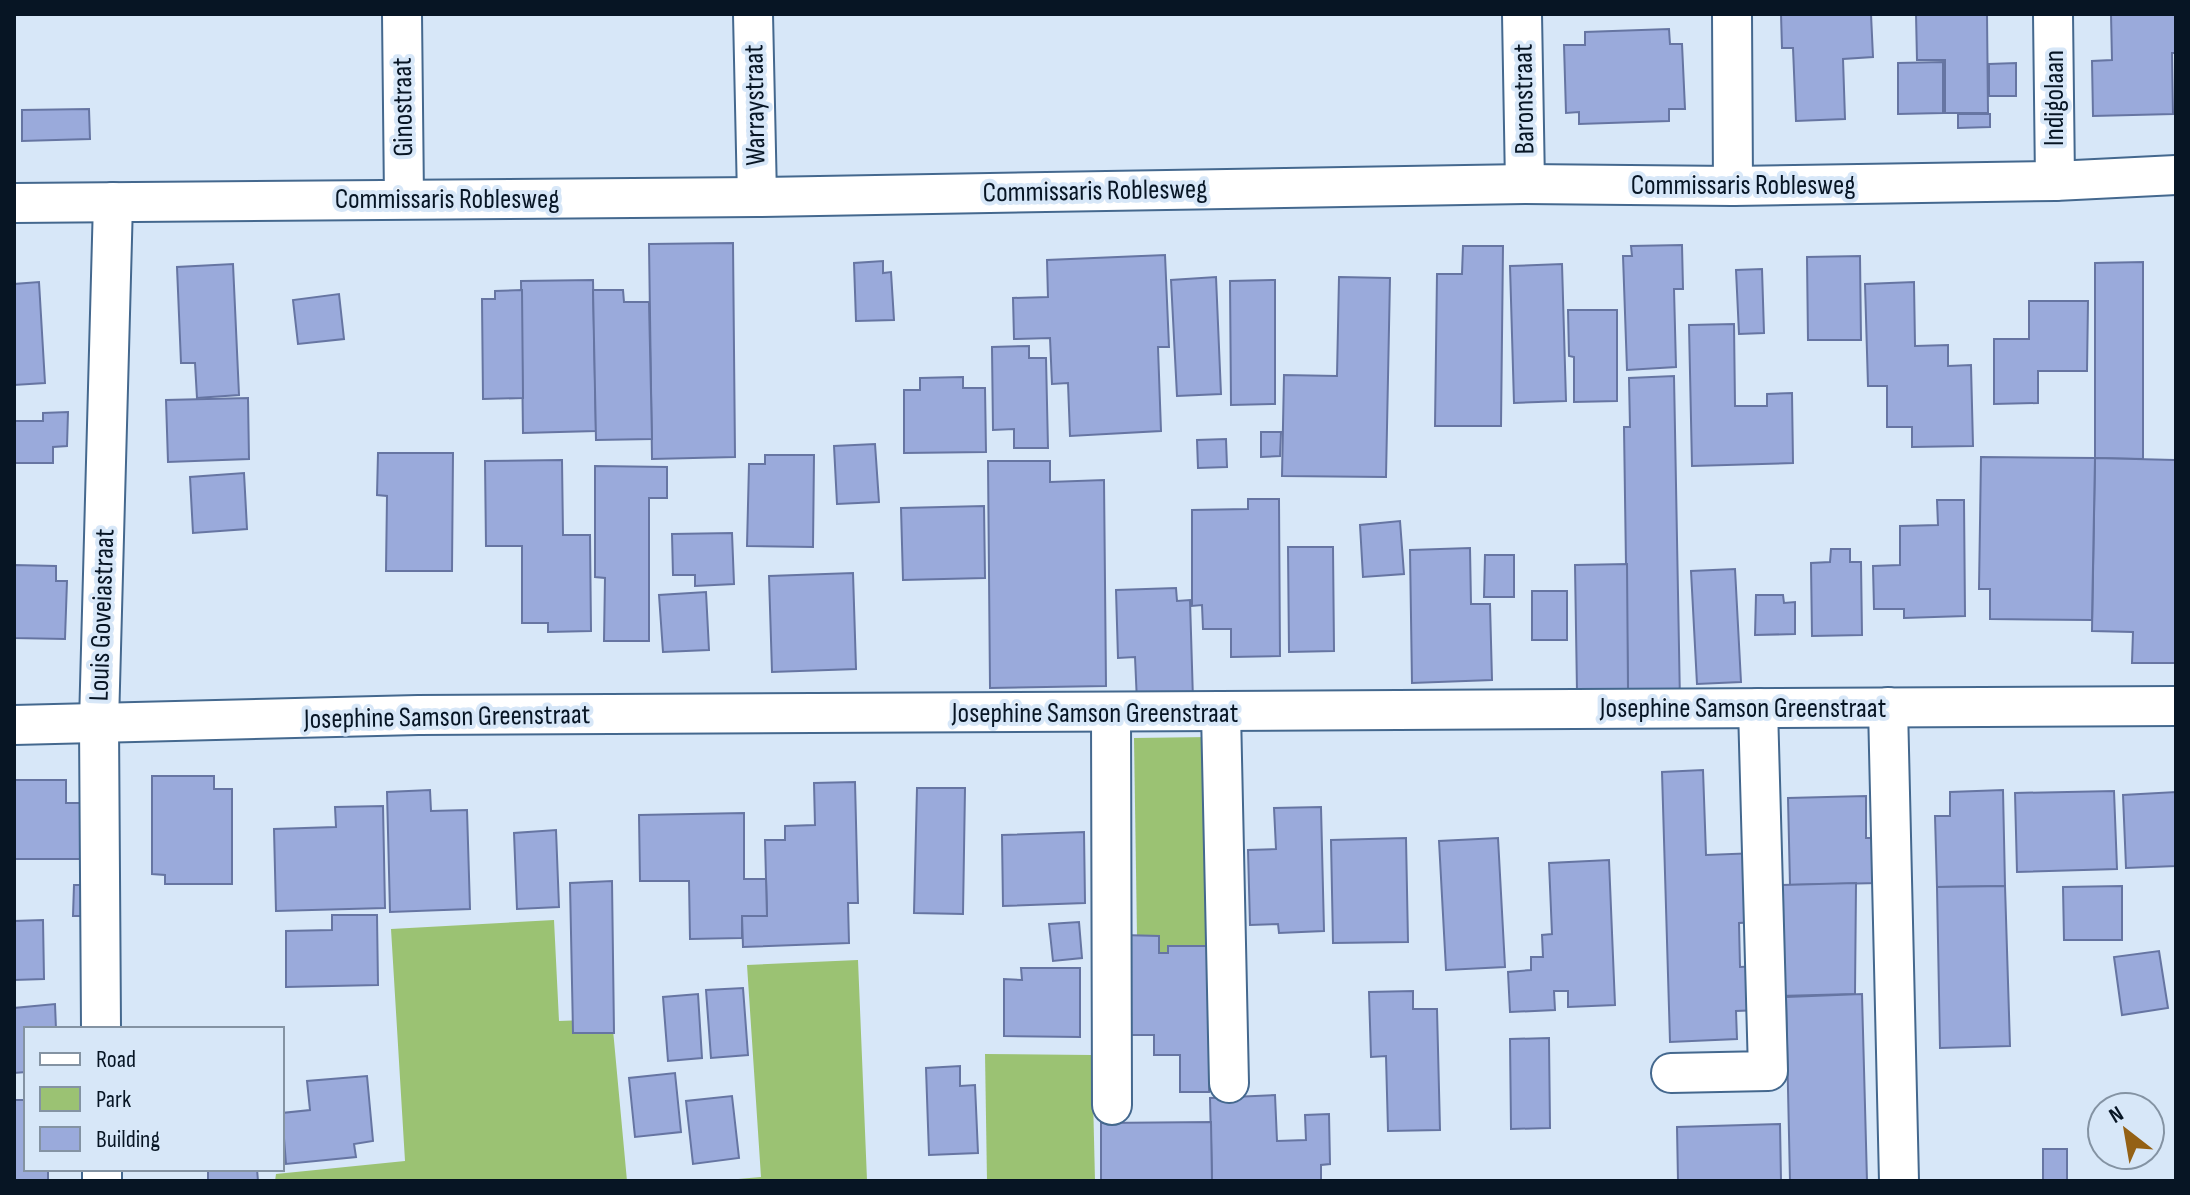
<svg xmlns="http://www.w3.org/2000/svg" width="2190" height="1195" font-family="'Sofia Sans Condensed',sans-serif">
<rect width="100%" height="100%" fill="#d7e7f8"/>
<g fill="#9bc273">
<polygon points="1210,737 1211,946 1159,953 1137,936 1134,738"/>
<polygon points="554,920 559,1021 612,1019 627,1181 275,1181 276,1174 405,1161 391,929"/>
<polygon points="858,960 867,1180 883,1181 715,1181 761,1177 747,965"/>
<polygon points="985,1054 1092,1055 1095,1181 987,1181"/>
</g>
<g fill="#9aaadb" stroke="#6675a2" stroke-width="2">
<polygon points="1781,14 1871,14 1873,57 1843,59 1845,119 1796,121 1793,48 1782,48"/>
<polygon points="1916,14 1987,14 1988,113 1945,113 1945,60 1917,60"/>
<polygon points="2111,14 2176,14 2176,53 2172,53 2173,114 2093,116 2092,61 2112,60"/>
<polygon points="1669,29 1670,44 1682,44 1685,109 1669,109 1669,121 1579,124 1579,112 1566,113 1564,45 1585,45 1585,32"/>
<polygon points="1943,62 1943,113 1898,114 1898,63"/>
<polygon points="2016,63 2016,96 1989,96 1989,64"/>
<polygon points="89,109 90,139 22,141 22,110"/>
<polygon points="1958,114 1990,114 1990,127 1958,128"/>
<polygon points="733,243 735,457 652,459 649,244"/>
<polygon points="1682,245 1683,289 1674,289 1676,367 1627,370 1623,256 1632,256 1631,246"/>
<polygon points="1463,246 1503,246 1501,426 1435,426 1437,274 1462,274"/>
<polygon points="1165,255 1169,347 1158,347 1161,431 1070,436 1068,383 1052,384 1050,338 1014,339 1013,298 1048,297 1047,260"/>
<polygon points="1860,256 1861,340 1808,340 1807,257"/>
<polygon points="883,261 883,273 891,272 894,320 856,321 854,263"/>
<polygon points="2143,262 2143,459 2095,458 2095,263"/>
<polygon points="233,264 239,395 197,398 195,363 181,363 177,267"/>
<polygon points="1562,264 1566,401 1514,403 1510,266"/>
<polygon points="1762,269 1764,333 1739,334 1736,270"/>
<polygon points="1216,277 1221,394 1177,396 1171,280"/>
<polygon points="1339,277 1390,278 1386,477 1282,476 1284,375 1337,376"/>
<polygon points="593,280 596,431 523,433 521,281"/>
<polygon points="1275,280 1275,404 1231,405 1230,281"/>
<polygon points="39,282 45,383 14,385 14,284"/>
<polygon points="1914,282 1915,346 1948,345 1948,366 1971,365 1973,446 1912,447 1912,427 1887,427 1887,386 1868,386 1865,284"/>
<polygon points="522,290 523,398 483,399 482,299 495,299 495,291"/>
<polygon points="593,290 623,290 624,302 649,302 652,439 596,440"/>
<polygon points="339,294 344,339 298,344 293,300"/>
<polygon points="2029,301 2088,301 2087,371 2038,371 2038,403 1994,404 1994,339 2029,339"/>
<polygon points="1568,310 1617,310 1617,401 1574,402 1574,357 1569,356"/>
<polygon points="1734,324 1735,406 1767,406 1767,394 1792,393 1793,463 1692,466 1689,325"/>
<polygon points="1029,346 1029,358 1046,358 1048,448 1014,448 1014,429 993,430 992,347"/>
<polygon points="1674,376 1680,702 1628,703 1624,427 1630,427 1629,378"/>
<polygon points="963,377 963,388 985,388 986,452 904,453 904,390 920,390 920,378"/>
<polygon points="248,398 249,459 168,462 166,400"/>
<polygon points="68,412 67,446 53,447 53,463 14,463 14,421 43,421 43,413"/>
<polygon points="2176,420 2176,663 2132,663 2133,632 2092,631 2095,458 2175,460"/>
<polygon points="1261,432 1281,432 1280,456 1261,457"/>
<polygon points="1226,439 1227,467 1198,468 1197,440"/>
<polygon points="875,444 879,502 837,504 834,446"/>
<polygon points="378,453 453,453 452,571 386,571 387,496 377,495"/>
<polygon points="765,455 814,455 813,547 747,546 749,464 765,464"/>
<polygon points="1981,457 2095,458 2092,620 1990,619 1990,589 1979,589"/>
<polygon points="562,460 563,535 590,535 591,631 548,632 548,623 522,623 522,546 486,546 485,461"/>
<polygon points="988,461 1050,461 1050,482 1104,480 1106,686 990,688"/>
<polygon points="595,466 667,467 667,498 649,498 649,641 604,641 605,578 595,577"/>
<polygon points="244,473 247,529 193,533 190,477"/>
<polygon points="1248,499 1279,499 1280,656 1231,657 1231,629 1203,629 1202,605 1192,606 1192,510 1248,509"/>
<polygon points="1937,500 1964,500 1965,616 1904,618 1904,609 1874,609 1873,566 1900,565 1900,526 1938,525"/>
<polygon points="984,506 985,578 903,580 901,508"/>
<polygon points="1400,521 1404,574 1363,577 1360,525"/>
<polygon points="732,533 734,584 695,586 695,575 673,575 672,534"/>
<polygon points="1288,547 1333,547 1334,651 1289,652"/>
<polygon points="1470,548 1471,604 1490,604 1492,680 1412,683 1410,550"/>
<polygon points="1831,549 1850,549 1850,562 1861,562 1862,635 1812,636 1811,563 1830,562"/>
<polygon points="1485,555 1514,555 1514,597 1484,597"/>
<polygon points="1627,564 1628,691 1577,692 1575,565"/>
<polygon points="14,565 56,566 56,581 67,581 65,639 14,638"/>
<polygon points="1735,569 1741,682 1697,684 1691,571"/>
<polygon points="853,573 856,669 772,672 769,576"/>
<polygon points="1176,588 1177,601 1190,600 1193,700 1137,702 1135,657 1118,658 1116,590"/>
<rect x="1532" y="591" width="35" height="49"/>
<polygon points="706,592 709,650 663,652 659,595"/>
<polygon points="1756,595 1783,595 1784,603 1795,602 1795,634 1755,635"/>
<polygon points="1703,770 1706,855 1757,853 1759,922 1739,923 1740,967 1759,966 1760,1010 1736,1011 1737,1039 1670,1042 1662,772"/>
<polygon points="152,776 214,776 214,789 232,789 232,884 165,884 165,875 152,874"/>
<polygon points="14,780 66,780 66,803 91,803 91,859 14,859"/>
<polygon points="855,782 858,903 848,903 849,943 743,947 742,916 767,916 765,840 785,840 785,826 815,825 814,783"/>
<polygon points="917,788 965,788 963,914 914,913"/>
<polygon points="430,790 431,811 467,810 470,909 390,912 387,792"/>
<polygon points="2003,790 2005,886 1937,887 1935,816 1950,816 1950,792"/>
<polygon points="2114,791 2117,869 2017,872 2015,793"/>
<polygon points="2176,792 2176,866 2126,868 2123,795"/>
<polygon points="1866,796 1866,838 1877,838 1878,883 1790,885 1788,798"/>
<polygon points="383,806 385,908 276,911 274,829 336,827 335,807"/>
<polygon points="1321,807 1324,931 1279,933 1278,924 1250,925 1248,850 1276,849 1274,808"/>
<polygon points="744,813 744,879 766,879 767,916 742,916 742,938 690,939 689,881 640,881 639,815"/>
<polygon points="556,830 559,907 517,909 514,833"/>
<polygon points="1084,832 1085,903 1003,906 1002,835"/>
<polygon points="1406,838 1408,942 1333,943 1331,840"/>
<polygon points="1498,838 1505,967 1446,970 1439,841"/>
<polygon points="1609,860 1615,1005 1568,1007 1568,991 1554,991 1555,1010 1510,1012 1508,972 1531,970 1531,957 1543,957 1542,935 1552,934 1549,863"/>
<polygon points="612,881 614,1033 573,1033 570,883"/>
<polygon points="1856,883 1855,994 1779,996 1782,885"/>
<polygon points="74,885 89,885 89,916 73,916"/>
<polygon points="2005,886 2010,1046 1940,1048 1937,887"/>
<polygon points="2122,886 2122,940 2064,940 2063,887"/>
<polygon points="332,915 377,915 378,985 286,987 286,931 332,930"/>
<polygon points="43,920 44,979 14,980 14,921"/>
<polygon points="1079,922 1082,958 1053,961 1049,924"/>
<polygon points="1123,935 1159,936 1159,953 1168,953 1168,946 1211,946 1209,1092 1180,1092 1180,1055 1154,1055 1154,1035 1122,1035"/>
<polygon points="2159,951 2168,1008 2122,1015 2114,957"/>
<polygon points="1021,968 1080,968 1080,1037 1004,1036 1004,979 1022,980"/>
<polygon points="743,988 748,1055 711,1058 706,990"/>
<polygon points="1413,991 1413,1009 1437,1009 1440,1130 1388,1131 1386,1056 1371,1057 1369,992"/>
<polygon points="698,994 702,1058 668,1061 663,997"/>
<polygon points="1862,994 1867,1181 1790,1181 1786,997"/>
<polygon points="55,1004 56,1029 26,1029 26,1072 14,1073 14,1008"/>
<polygon points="1549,1038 1550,1128 1511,1129 1510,1039"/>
<polygon points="960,1066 960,1086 975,1085 978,1153 929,1155 926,1068"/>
<polygon points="675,1073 681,1132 635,1137 629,1078"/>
<polygon points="367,1076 373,1141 354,1144 356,1157 286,1164 282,1113 310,1110 307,1081"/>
<polygon points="1275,1095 1277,1141 1306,1140 1305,1115 1329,1114 1330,1164 1321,1165 1321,1181 1212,1181 1210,1098"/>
<polygon points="732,1096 739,1158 693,1164 686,1101"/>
<polygon points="14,1100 26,1100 26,1169 48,1169 48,1181 14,1181"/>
<polygon points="1211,1122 1212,1181 1101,1181 1101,1123"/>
<polygon points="1780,1124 1781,1181 1678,1181 1677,1127"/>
<rect x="2043" y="1149" width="24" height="32"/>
<polygon points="208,1169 257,1169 258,1181 208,1181"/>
</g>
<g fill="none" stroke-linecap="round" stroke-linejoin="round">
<g stroke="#44688e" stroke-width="42">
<g id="minor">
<polyline points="402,14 404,199"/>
<polyline points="753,14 757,197"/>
<polyline points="1522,14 1525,184"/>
<polyline points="1732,14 1733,186"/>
<polyline points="2053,14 2055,181"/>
<polyline points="14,203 757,197 1525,184 1733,186 2055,181 2176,175"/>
<polyline points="1888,707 1899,1181"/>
<polyline points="1111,712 1112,1105"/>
<polyline points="1221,712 1229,1083"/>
<polyline points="14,725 418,715 2176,706"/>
<polyline points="101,1029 99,723 113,202"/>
<polyline points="1671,1073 1768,1071 1758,708"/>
<polyline points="102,1169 102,1181"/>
</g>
</g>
<use href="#minor" stroke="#fff" stroke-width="38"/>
</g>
<g text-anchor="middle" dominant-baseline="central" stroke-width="8" stroke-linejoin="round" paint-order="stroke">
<g font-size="28" fill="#071524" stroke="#d7e7f8">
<text transform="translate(2054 98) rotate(-90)">Indigolaan</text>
<text transform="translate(1524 99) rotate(-91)">Baronstraat</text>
<text transform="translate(755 105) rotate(-91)">Warraystraat</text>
<text transform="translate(403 107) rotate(-91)">Ginostraat</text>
<text x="1743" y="185">Commissaris Roblesweg</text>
<text transform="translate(1095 191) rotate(-1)">Commissaris Roblesweg</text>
<text x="447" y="199">Commissaris Roblesweg</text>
<text transform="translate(102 615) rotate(-88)">Louis Goveiastraat</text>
<text x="1743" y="708">Josephine Samson Greenstraat</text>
<text x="1095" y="713">Josephine Samson Greenstraat</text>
<text transform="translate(447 717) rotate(-1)">Josephine Samson Greenstraat</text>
</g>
</g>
<rect width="2190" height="1195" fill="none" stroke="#071524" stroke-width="32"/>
<rect x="24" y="1027" width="260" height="144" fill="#d7e7f8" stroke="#8493a3" stroke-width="2"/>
<rect x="40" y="1053" width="40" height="12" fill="#ffffff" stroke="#8493a3" stroke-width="2"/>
<text x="96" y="1067" font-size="24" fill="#071524">Road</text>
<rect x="40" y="1087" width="40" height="24" fill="#9bc273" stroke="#8493a3" stroke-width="2"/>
<text x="96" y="1107" font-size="24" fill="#071524">Park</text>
<rect x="40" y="1127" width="40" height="24" fill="#9aaadb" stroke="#8493a3" stroke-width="2"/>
<text x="96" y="1147" font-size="24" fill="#071524">Building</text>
<g transform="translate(2126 1131) rotate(329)"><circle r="38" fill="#d7e7f8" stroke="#8493a3" stroke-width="2"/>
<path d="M0-6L14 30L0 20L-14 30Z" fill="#946115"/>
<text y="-12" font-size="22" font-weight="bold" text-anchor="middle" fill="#071524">N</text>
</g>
</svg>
